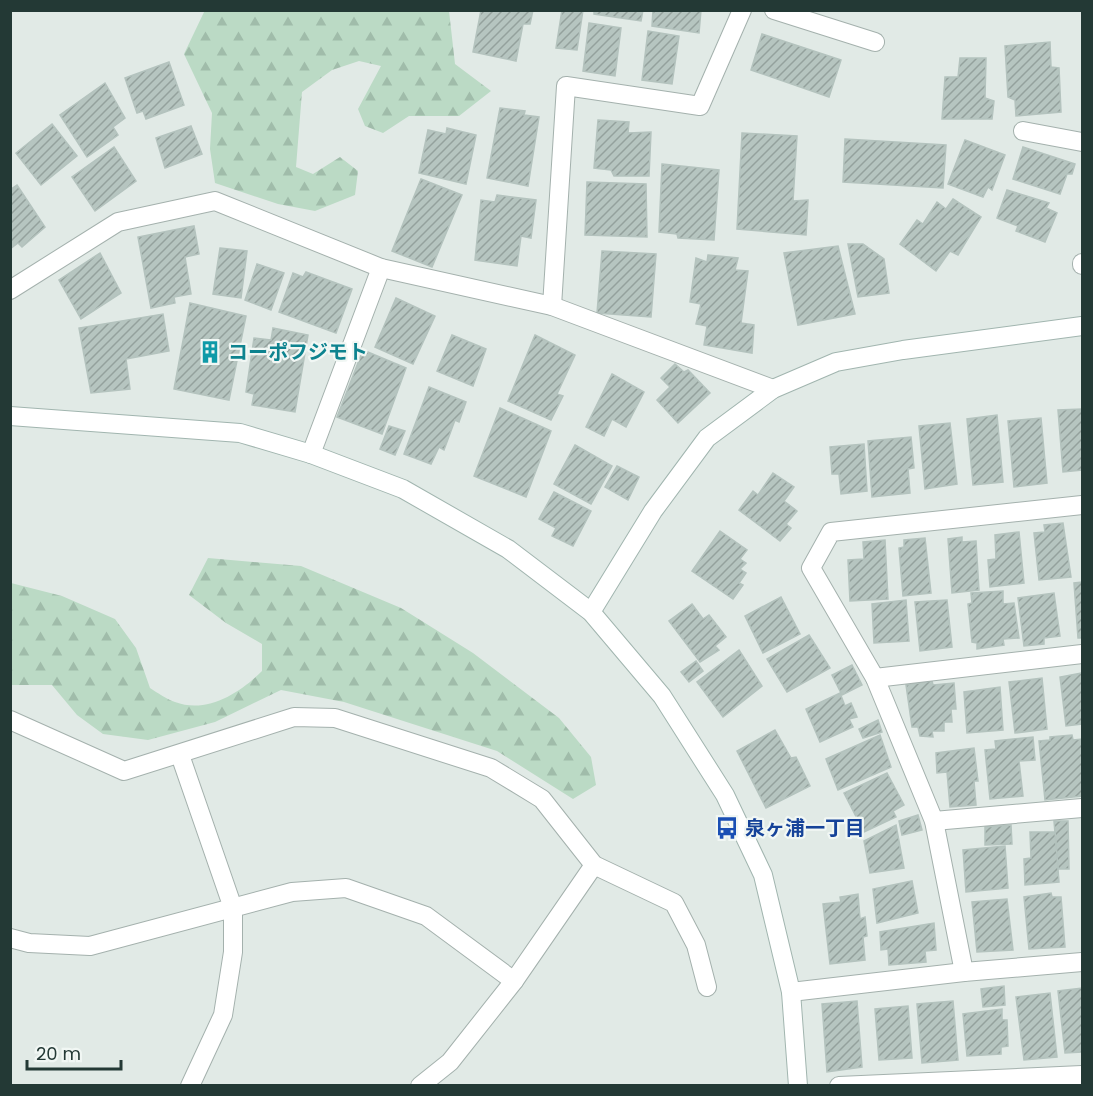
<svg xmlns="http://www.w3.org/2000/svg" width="1093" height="1096" font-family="Poppins,'Noto Sans JP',sans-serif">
<defs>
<pattern id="forest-firs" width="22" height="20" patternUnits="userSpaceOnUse" patternTransform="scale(1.5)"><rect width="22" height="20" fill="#bbdac5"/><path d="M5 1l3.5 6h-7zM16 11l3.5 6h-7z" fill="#a0bcaa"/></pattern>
<pattern id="building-hatch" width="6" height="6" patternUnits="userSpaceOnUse" patternTransform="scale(1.5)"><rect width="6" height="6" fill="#b6c5c0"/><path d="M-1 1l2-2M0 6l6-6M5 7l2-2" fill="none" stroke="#94a19d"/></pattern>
</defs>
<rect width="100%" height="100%" fill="#e1eae6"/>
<g fill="url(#forest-firs)">
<polygon points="205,10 449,11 455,64 491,91 459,116 409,116 383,133 365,126 358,109 381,66 359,61 332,70 302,92 296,167 313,174 340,157 358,171 355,195 315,211 278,204 215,183 210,149 212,113 184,54"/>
<path d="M208,558L301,566L401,608L473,653L559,718L591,757L596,785L573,799L497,751L344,702L281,690L215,722L148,740L103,734L77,715L52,685H11V583L62,596L115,619L136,648L150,688C158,693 166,699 175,702C207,714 240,693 262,671V644L226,623L189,595Z"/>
</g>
<g fill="url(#building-hatch)" stroke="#b4c3be" stroke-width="1.5">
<polygon points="481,10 533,10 530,24 523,24 516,61 473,52"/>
<polygon points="562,10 583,10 577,50 556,48"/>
<polygon points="594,10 643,10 641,21 594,14"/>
<polygon points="653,10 701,10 699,33 652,26"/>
<polygon points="589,23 621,28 615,76 583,71"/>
<polygon points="648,31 679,36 672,84 642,80"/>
<polygon points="762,34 841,60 829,97 751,70"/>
<polygon points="1050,42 1051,67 1059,68 1061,112 1016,116 1015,100 1008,97 1005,46"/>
<polygon points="960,58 986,58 985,98 994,101 992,119 942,119 945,77 958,77"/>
<polygon points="169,62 184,105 146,119 143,111 137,113 125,78"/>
<polygon points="105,83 125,118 113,127 118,135 87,157 60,115"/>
<polygon points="500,108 525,111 524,115 539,117 528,186 487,178"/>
<polygon points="598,120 629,122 628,133 651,132 649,176 614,176 611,170 594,168"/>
<polygon points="52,124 77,156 41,185 16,153"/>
<polygon points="191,126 202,154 165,168 156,138"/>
<polygon points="447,128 476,135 466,184 419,173 428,130 446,134"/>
<polygon points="742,133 797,136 793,201 808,200 806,235 737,229"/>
<polygon points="845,139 946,145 943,188 843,182"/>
<polygon points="965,140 1005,155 992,190 988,187 983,197 948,184"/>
<polygon points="114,147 136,181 95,211 72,177"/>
<polygon points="1023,147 1075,164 1072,174 1067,174 1060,194 1013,179"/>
<polygon points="662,164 719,170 714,240 678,238 677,234 659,232"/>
<polygon points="421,179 462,195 432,267 392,251"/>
<polygon points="587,182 646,184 647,237 585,235"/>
<polygon points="17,185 45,227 22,247 18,243 10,249 10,190"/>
<polygon points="1007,190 1049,203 1046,208 1057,213 1045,242 1016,231 1018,226 997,218"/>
<polygon points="497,195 536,200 531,238 521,236 517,266 475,260 481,200 495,202"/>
<polygon points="953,199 981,217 958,255 950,251 936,271 900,244 917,220 923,224 937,202 946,209"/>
<polygon points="194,226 199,254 185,257 191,294 174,297 175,303 151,308 138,237"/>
<polygon points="848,244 863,244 884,259 889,293 858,297"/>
<polygon points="838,246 855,314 798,325 784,253"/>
<polygon points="220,248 247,251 241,298 213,294"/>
<polygon points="602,251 656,254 651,317 597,313"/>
<polygon points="100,253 121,293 81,319 59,280"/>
<polygon points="708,255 738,258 735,270 748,271 741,323 754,325 752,353 704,345 707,326 696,324 701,304 690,302 696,258 707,262"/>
<polygon points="257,264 284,273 271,310 245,300"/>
<polygon points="306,272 352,289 336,333 279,312 293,273 303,277"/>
<polygon points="396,298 435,316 413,364 375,347"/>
<polygon points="190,303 246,316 229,400 174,389"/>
<polygon points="163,314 169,351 126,359 130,389 91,393 79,328"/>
<polygon points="273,328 308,335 295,412 252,405 254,394 246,392 254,338 271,340"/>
<polygon points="452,335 486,349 473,386 437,371"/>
<polygon points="535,335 575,355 557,394 563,396 551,420 508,401"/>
<polygon points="363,350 406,368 382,434 337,417"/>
<polygon points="675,364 684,372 688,370 710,393 678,423 657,400 670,387 661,378"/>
<polygon points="612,374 644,392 626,427 612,419 604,436 586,427"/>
<polygon points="429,387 466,402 459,422 455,420 444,450 439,447 431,464 404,454"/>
<polygon points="500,408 551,431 526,497 474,476"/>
<polygon points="1082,409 1082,470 1063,472 1058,410"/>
<polygon points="997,415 1003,482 973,485 967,419"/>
<polygon points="1041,418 1047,483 1014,487 1008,421"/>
<polygon points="950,423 957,484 925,489 919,426"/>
<polygon points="389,426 405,431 395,455 380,449"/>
<polygon points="911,437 914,468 908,469 910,493 872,497 868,441"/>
<polygon points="864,444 867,491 841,494 839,474 832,474 830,447"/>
<polygon points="575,445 612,466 591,504 554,484"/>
<polygon points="617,466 639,477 628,500 605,487"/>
<polygon points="773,473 794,487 784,501 797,511 786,524 791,528 780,541 739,510 753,491 758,495"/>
<polygon points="554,492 591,511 573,546 552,536 556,528 539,519"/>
<polygon points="1063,523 1071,577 1039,580 1034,533 1045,532 1044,525"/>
<polygon points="720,531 747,550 740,559 746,563 740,569 746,573 739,583 743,585 733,599 692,571"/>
<polygon points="1019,532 1024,583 990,587 988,560 996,559 995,535"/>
<polygon points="962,537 962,542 976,541 979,590 952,593 948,539"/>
<polygon points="925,538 931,593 903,596 899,548 904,547 904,540"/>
<polygon points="885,540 888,599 850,601 848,560 864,559 863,542"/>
<polygon points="1082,582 1082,638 1078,638 1074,583"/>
<polygon points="1003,591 1003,604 1014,603 1019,638 1003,639 1004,645 977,649 977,643 972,642 968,604 972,603 971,593"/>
<polygon points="1054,593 1060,636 1044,638 1044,644 1024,646 1018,598"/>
<polygon points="781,597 800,634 763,653 745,616"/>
<polygon points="906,600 909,641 874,643 872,604"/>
<polygon points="947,600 952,647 920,651 915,602"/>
<polygon points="692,604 703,619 709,615 726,637 715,646 719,650 700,662 669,621"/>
<polygon points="809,635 830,668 787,692 767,659"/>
<polygon points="739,650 762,686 723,717 697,682"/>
<polygon points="696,661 703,671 689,682 681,672"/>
<polygon points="852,665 862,685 842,695 832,675"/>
<polygon points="1082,673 1082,724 1066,726 1060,677"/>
<polygon points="1042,678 1047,729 1015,733 1009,682"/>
<polygon points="932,681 933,685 954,683 956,709 951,709 952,722 944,722 944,731 932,731 933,737 920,736 918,727 912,727 906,685"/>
<polygon points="1000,687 1003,730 967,733 964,692"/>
<polygon points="840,693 845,706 851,703 857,717 849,719 853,727 820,742 806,709"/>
<polygon points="878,720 882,732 863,738 859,729"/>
<polygon points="775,730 791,758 796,757 810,786 766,808 737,751"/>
<polygon points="880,735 891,767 838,790 826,759"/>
<polygon points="1072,735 1073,740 1082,739 1082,796 1045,800 1039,741 1050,740 1050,737"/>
<polygon points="1033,737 1035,760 1019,761 1023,796 990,799 985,750 996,749 995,741"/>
<polygon points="974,748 978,781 974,781 976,805 950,807 947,772 937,773 936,753"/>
<polygon points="887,773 904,805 893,811 896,817 864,832 844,793"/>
<polygon points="918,815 922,830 902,835 899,821"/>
<polygon points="1054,821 1068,821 1069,869 1058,869"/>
<polygon points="896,825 904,868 870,873 864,841"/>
<polygon points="1011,825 1012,844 985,845 985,827"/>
<polygon points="1030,832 1055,832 1059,882 1025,885 1024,859 1031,858"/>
<polygon points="1005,846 1008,888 966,892 963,850"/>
<polygon points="912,881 918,913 877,923 873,889"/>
<polygon points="1051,893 1052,897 1061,897 1065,947 1029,949 1024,897"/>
<polygon points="858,894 860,919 865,917 867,936 863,937 865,960 830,964 823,904 841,902 840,897"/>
<polygon points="1007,899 1013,950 977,952 972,902"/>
<polygon points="934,923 936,950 925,951 926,962 889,965 888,949 881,950 880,932"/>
<polygon points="1004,986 1005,1005 983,1007 981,989"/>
<polygon points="1082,988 1082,1052 1065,1053 1058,991"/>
<polygon points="1050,993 1057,1057 1024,1060 1016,997"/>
<polygon points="857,1001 862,1067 827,1072 822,1004"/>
<polygon points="953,1001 958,1060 922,1063 917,1004"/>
<polygon points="908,1006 912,1058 879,1060 875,1009"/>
<polygon points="1002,1009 1002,1020 1007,1020 1008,1046 1001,1047 1001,1054 967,1056 963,1014"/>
</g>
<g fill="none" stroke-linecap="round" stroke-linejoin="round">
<g stroke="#a4b1ad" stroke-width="20">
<g id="street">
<polyline points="774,10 875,42"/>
<polyline points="1023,131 1082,142"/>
<polyline points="1082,263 1082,265"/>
<polyline points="10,290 118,222 215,201 381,268 552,306 773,389"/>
<polyline points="552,306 566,86 700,106 742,10"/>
<polyline points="311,454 381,268"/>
<polyline points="875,678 1082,654"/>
<polyline points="10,720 124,771 294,717 335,718 491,768 542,799 594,865 674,903 696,945 707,987"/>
<polyline points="180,755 233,908 233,952 223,1015 190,1086"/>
<polyline points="934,821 1082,808"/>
<polyline points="10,938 29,943 90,946 292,892 346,888 426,916 514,981"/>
<polyline points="964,972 934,821 875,678 811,568 831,532 1082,505"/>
<polyline points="791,992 964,972 1082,962"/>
<polyline points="420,1086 450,1062 514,981 594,865"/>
<polyline points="839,1086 1082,1075"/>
</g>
</g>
<g stroke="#a1b5af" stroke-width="20">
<g id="secondary">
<polyline points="10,416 240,433 311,454 403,489 508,549 591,612 662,696 725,795 763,875 791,992 798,1086"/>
<polyline points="591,612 653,511 707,438 773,389 836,362 903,350 1082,326"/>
</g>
</g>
<use href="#street" stroke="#fff" stroke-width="18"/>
<use href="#secondary" stroke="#fff" stroke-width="18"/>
</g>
<defs>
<g id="building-bare" transform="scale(1.8)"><path d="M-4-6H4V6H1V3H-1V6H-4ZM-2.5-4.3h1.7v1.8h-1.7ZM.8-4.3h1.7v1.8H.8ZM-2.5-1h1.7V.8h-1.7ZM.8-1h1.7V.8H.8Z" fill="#0f9aa8" stroke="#f1f7f4" stroke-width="2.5" paint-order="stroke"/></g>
<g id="bus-bare" transform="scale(1.8)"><path d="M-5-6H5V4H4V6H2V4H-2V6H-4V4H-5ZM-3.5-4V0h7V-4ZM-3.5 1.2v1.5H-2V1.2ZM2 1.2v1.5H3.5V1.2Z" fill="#1a4fb4" stroke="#f1f7f4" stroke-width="2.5" paint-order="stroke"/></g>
</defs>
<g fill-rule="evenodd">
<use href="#building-bare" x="210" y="352"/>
<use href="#bus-bare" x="727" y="828"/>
</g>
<g text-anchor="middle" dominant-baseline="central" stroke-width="4.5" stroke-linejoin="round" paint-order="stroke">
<g font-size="20" font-weight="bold" fill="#0d838f" stroke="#f1f7f4" text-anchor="start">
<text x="228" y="352">コーポフジモト</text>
</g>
<g font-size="20" font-weight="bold" fill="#164399" stroke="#f1f7f4" text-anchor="start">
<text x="745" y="828">泉ヶ浦一丁目</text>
</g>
</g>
<rect width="1093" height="1096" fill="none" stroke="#233935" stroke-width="24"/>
<path d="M27 1060v9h94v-9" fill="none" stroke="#233935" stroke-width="3"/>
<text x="36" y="1060" font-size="18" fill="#233935" stroke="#f1f7f4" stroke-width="4.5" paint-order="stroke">20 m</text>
</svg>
